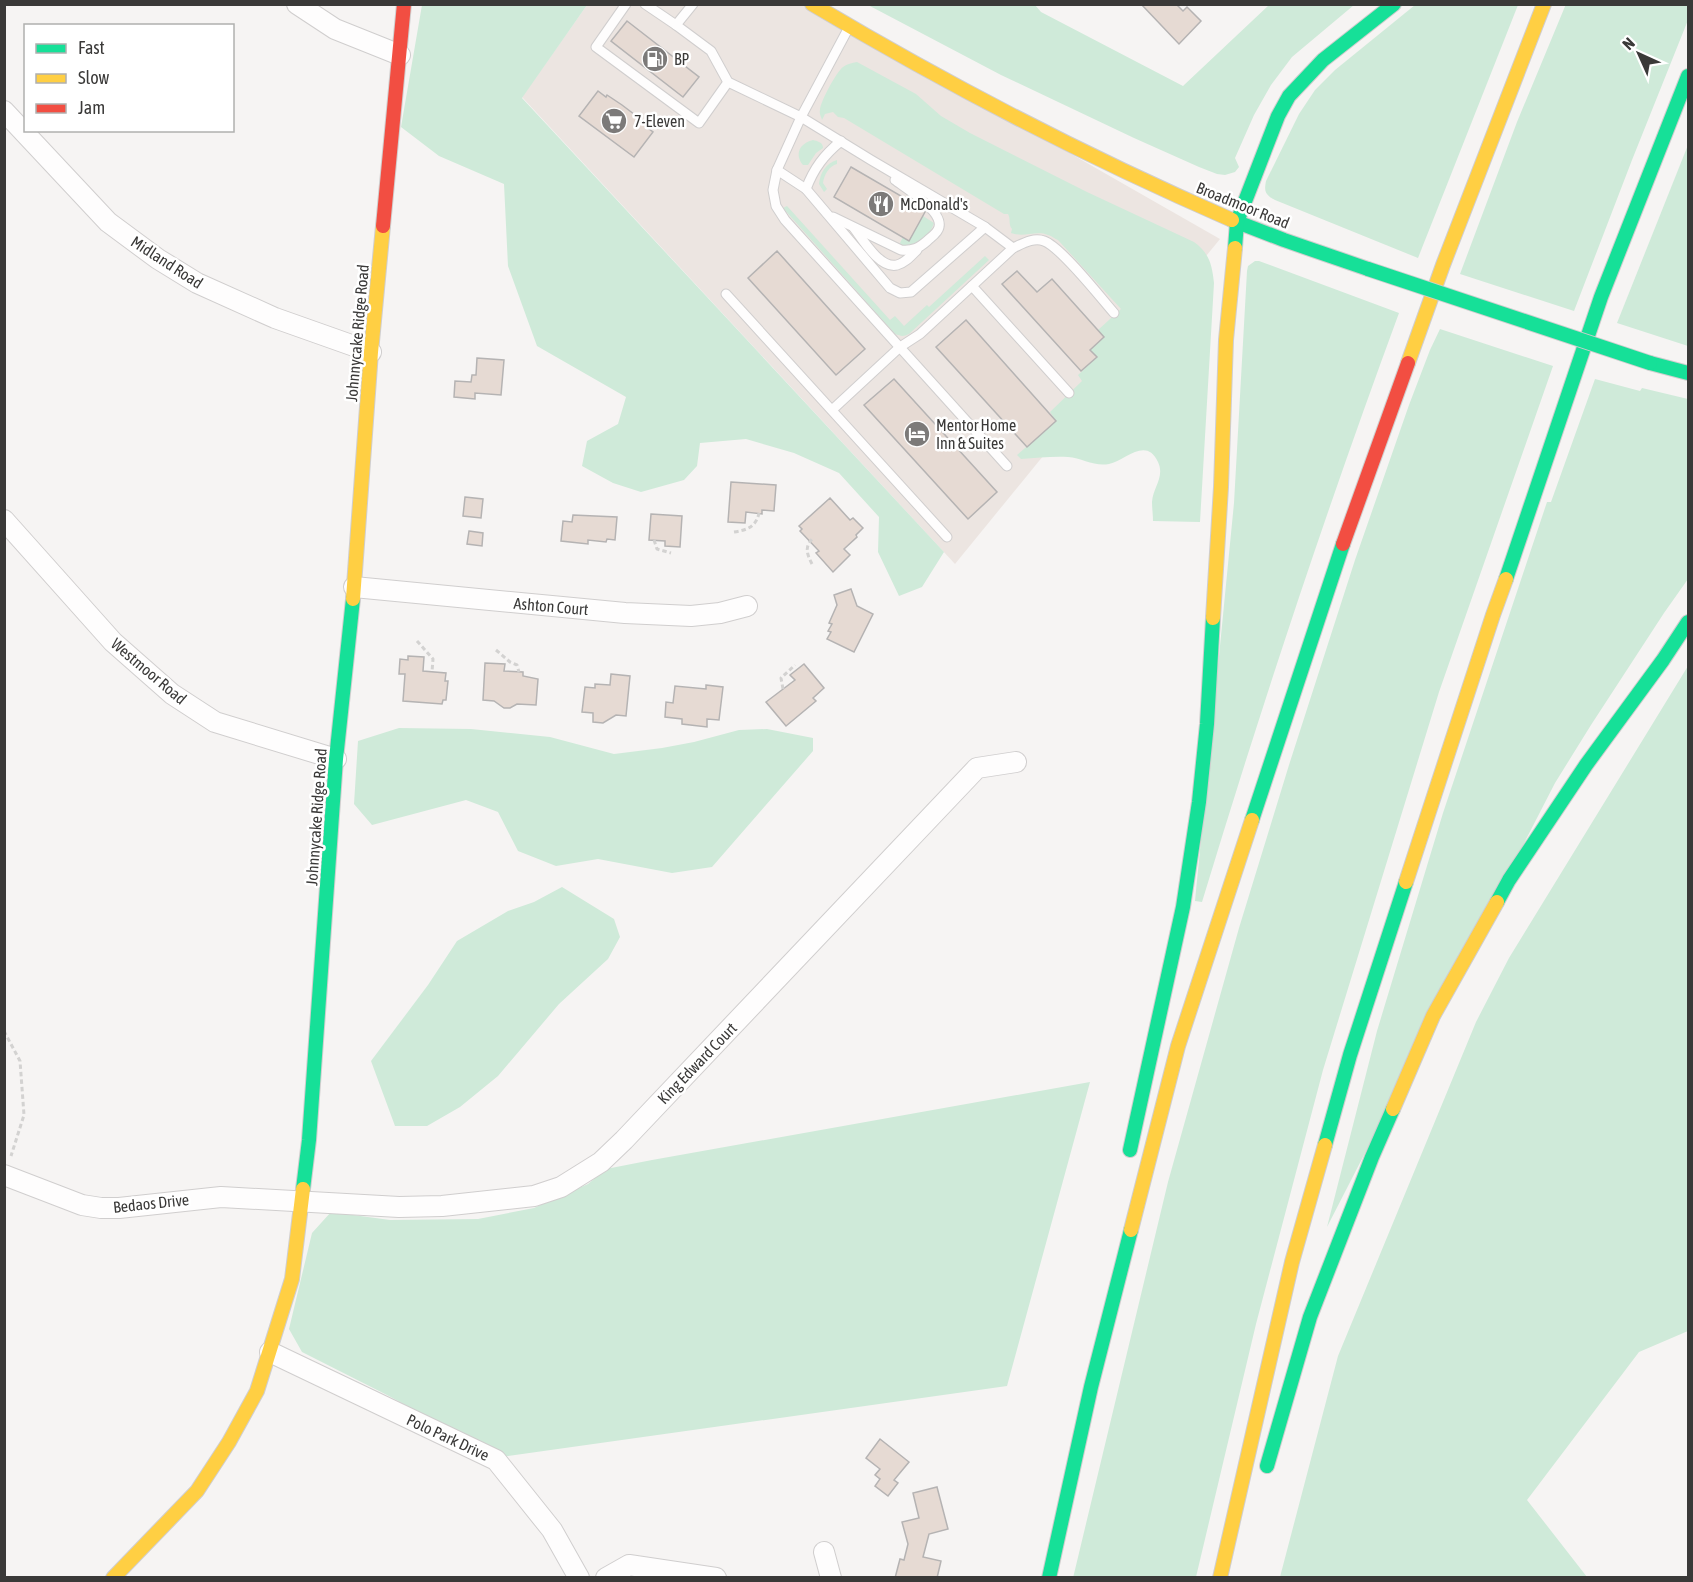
<svg xmlns="http://www.w3.org/2000/svg" width="1693" height="1582" font-family="'Asap Condensed',sans-serif">
<rect width="100%" height="100%" fill="#f6f4f3"/>
<polygon fill="#ece5e1" points="587,5 810,5 1220,239 955,564 522,97"/>
<g fill="#cfead9">
<polygon points="1566,4 1688,5 1688,20 1632,160 1574,311 1460,274 1517,122"/>
<polygon points="422,5 587,5 522,98 944,552 922,587 899,596 878,552 879,517 839,473 794,453 746,439 700,443 697,466 684,480 641,492 613,483 582,466 587,441 618,424 626,397 537,346 508,266 504,184 439,156 401,127"/>
<polygon points="868,5 1035,5 1041,12 1183,86 1269,5 1354,5 1292,57 1271,85 1254,115 1235,158 1239,167 1235,172 1225,175 1217,174 1199,167 1134,138 1001,75"/>
<path d="M1415,5H1518L1418,258L1275,200C1265,195 1264,191 1266,181L1299,114L1315,90L1335,70Z"/>
<path d="M857,62L916,94L941,116L970,133L1087,192L1194,242C1209,253 1212,264 1214,283L1200,522L1153,521C1153,515 1152,508 1152,502C1153,487 1165,477 1158,462C1146,436 1125,461 1109,464C1095,467 1082,458 1068,457C1053,456 1037,458 1021,459L1017,455L1056,421L1050,412L1082,381L1078,375L1096,358L1090,350L1104,337L1098,330L1121,309L1058,240C1055,239 1052,236 1048,235C1036,230 1024,238 1011,233L1012,229C1008,224 1011,219 1008,214H1004L844,118L838,117L833,112L825,114L822,120C821,116 819,114 820,110C820,102 837,71 843,67C847,64 852,63 857,62Z"/>
<path d="M813,140C817,141 823,142 823,148L816,153L808,165H803C794,154 800,143 813,140Z"/>
<polygon points="1688,145 1688,346 1617,323"/>
<path d="M837,160V164C829,166 824,175 823,183L827,189L824,192L819,184C820,173 826,163 837,160Z"/>
<path d="M787,206L890,320L895,316L904,326L927,305L929,307L985,256L989,260L909,334C903,337 901,336 895,334L783,208Z"/>
<path d="M923,216L934,223C930,236 915,247 901,245L900,243L903,237L909,240Z"/>
<path d="M1255,261H1259L1399,313C1327,508 1262,704 1202,902L1195,901L1234,503L1247,271L1248,266Z"/>
<polygon points="1440,329 1553,366 1439,692 1323,1070 1256,1324 1196,1577 1073,1578 1168,1182 1239,928 1289,765 1355,560 1409,405 1430,350"/>
<polygon points="1595,379 1640,391 1642,388 1688,399 1688,579 1664,613 1591,725 1555,783 1327,1227 1377,1031 1443,813 1547,502 1551,502"/>
<polygon points="1688,666 1688,1331 1639,1352 1527,1500 1587,1577 1280,1577 1338,1356 1476,1022 1509,958"/>
<polygon points="399,728 471,729 550,737 614,754 662,748 694,742 739,730 767,729 813,738 813,751 712,867 672,873 598,859 556,866 518,851 498,812 466,800 372,825 354,804 358,741"/>
<polygon points="562,887 614,919 620,937 608,959 559,1004 498,1076 460,1107 427,1126 395,1126 371,1061 428,985 457,941 508,911 534,902"/>
<polygon points="1090,1082 1007,1386 501,1457 387,1395 302,1352 289,1329 312,1233 331,1212 390,1220 478,1219 534,1208 588,1184 606,1169 652,1160"/>
</g>
<g fill="#e6dad3" stroke="#b5b3b3" stroke-width="1.5">
<polygon points="1141,4 1176,4 1183,11 1187,7 1201,21 1179,44"/>
<polygon points="627,21 699,77 683,97 611,41"/>
<polygon points="598,91 606,97 607,95 622,105 647,124 645,126 653,132 634,157 579,116"/>
<polygon points="851,167 920,207 925,212 909,241 834,197"/>
<polygon points="777,251 865,349 836,375 748,278"/>
<polygon points="1017,271 1037,292 1052,279 1104,337 1090,350 1097,357 1081,371 1002,284"/>
<polygon points="966,320 1056,421 1027,447 936,347"/>
<polygon points="477,358 504,360 501,395 475,393 475,399 454,397 455,381 471,382 472,375 476,375"/>
<polygon points="894,379 997,492 968,519 864,405"/>
<polygon points="731,482 776,485 774,511 762,510 762,514 746,512 745,523 728,522"/>
<polygon points="465,497 483,499 481,518 463,516"/>
<polygon points="830,498 850,520 853,518 863,528 856,535 857,537 844,549 850,555 833,572 816,553 819,551 800,531 802,529 799,526"/>
<polygon points="651,514 682,516 680,547 665,546 665,541 649,540"/>
<polygon points="573,515 617,517 615,540 607,539 606,542 588,540 588,544 561,541 563,521 572,522"/>
<polygon points="469,531 483,533 482,546 467,544"/>
<polygon points="851,589 857,606 873,614 854,652 827,639 831,632 828,631 832,624 829,623 837,605 834,595"/>
<polygon points="408,656 424,657 423,671 446,673 445,681 448,681 446,700 443,700 442,704 403,701 405,674 399,674 400,659 408,660"/>
<polygon points="485,663 505,664 504,671 523,672 523,676 538,679 536,705 517,704 510,708 504,708 494,701 483,700"/>
<polygon points="804,664 824,688 813,698 816,701 786,726 766,702 795,680 790,675"/>
<polygon points="611,674 630,676 626,716 616,715 603,723 593,722 593,713 582,712 585,687 595,688 595,684 610,685"/>
<polygon points="706,685 723,687 719,720 707,719 707,727 682,724 682,719 665,717 666,702 673,703 675,686 706,689"/>
<polygon points="880,1439 909,1462 894,1480 898,1483 888,1496 875,1486 880,1479 875,1475 880,1469 866,1458"/>
<polygon points="937,1487 948,1529 929,1534 923,1557 941,1561 937,1578 895,1578 900,1559 904,1560 908,1544 902,1522 919,1518 913,1493"/>
</g>
<g fill="none" stroke-linecap="round" stroke-linejoin="round">
<g stroke="#d0cece" stroke-width="11">
<g id="lane">
<polyline points="626,4 596,47 699,123 728,82"/>
<polyline points="645,4 676,25 693,4"/>
<polyline points="676,25 711,51 728,82 801,117 871,160 985,227 1013,248"/>
<polyline points="848,29 801,117 777,170 773,190 776,206 785,220 1007,466"/>
<polyline points="777,170 806,189 890,288 900,293 911,292 985,227"/>
<path d="M806,189C814,168 824,155 841,141"/>
<path d="M833,217L901,250C913,251 919,248 927,241C931,237 938,233 939,227C943,211 907,189 895,180"/>
<path d="M854,228C863,240 880,269 897,265C905,263 911,256 917,250"/>
<polyline points="972,286 1069,393"/>
<polyline points="726,294 947,537"/>
<path d="M832,410L900,347L920,334L1013,248C1022,244 1033,237 1044,241C1061,247 1100,297 1114,313"/>
</g>
</g>
<g stroke="#d0cece" stroke-width="22">
<g id="street">
<polyline points="297,4 335,29 400,55"/>
<polyline points="4,111 108,222 158,259 197,283 275,318 371,352"/>
<polyline points="4,520 113,642 172,694 215,722 336,759"/>
<polyline points="354,587 625,613 691,616 720,613 747,606"/>
<polyline points="4,1175 82,1205 101,1208 119,1208 221,1197 399,1207 442,1206 534,1196 561,1187 601,1162 624,1140 977,768 1016,762"/>
<polyline points="270,1352 496,1460 552,1530 579,1578"/>
<polyline points="824,1552 831,1578"/>
<polyline points="606,1578 629,1565 716,1578"/>
</g>
</g>
<g stroke="#d0cece" stroke-width="16">
<g id="fast">
<polyline points="1232,220 1284,240 1368,269"/>
<polyline points="1235,248 1237,222 1278,116 1289,96 1323,60 1394,4"/>
<polyline points="1650,363 1688,373"/>
<polyline points="1506,579 1601,297 1688,76"/>
<polyline points="1252,820 1343,544"/>
<polyline points="1497,902 1509,880 1586,765 1663,660 1688,622"/>
<polyline points="1325,1145 1350,1055 1406,882"/>
<polyline points="1130,1150 1183,907 1199,802 1207,724 1213,618"/>
<polyline points="303,1189 309,1140 336,759 353,599"/>
<polyline points="1267,1466 1310,1317 1372,1157 1393,1109"/>
<polyline points="1049,1578 1091,1387 1131,1230"/>
</g>
</g>
<g stroke="#d0cece" stroke-width="16">
<g id="slow">
<path d="M812,4C948,85 1087,157 1232,220"/>
<polyline points="1408,363 1443,265 1544,4"/>
<polyline points="353,599 371,352 383,226"/>
<polyline points="1213,618 1221,487 1226,340 1235,248"/>
<polyline points="1406,882 1493,615 1506,579"/>
<polyline points="1393,1109 1433,1016 1497,902"/>
<polyline points="1131,1230 1178,1046 1252,820"/>
<polyline points="113,1578 197,1491 229,1442 257,1391 292,1279 303,1189"/>
<polyline points="1220,1578 1292,1262 1325,1145"/>
</g>
</g>
<g stroke="#d0cece" stroke-width="16">
<g id="jam">
<polyline points="383,226 404,4"/>
<polyline points="1343,544 1408,363"/>
</g>
</g>
<g stroke="#d3d2d1" stroke-width="3" stroke-dasharray="4.5 3" stroke-linecap="butt">
<path d="M734,532C747,530 756,527 759,513"/>
<polyline points="654,540 657,549 671,553"/>
<path d="M812,564C807,554 804,547 813,538"/>
<polyline points="417,641 433,659 432,672"/>
<polyline points="496,650 510,662 517,665 519,672"/>
<polyline points="783,689 781,678 795,665"/>
<polyline points="4,1031 20,1061 24,1115 11,1156"/>
</g>
<use href="#lane" stroke="#fefdfd" stroke-width="9"/>
<use href="#street" stroke="#fefdfd" stroke-width="20"/>
<use href="#fast" stroke="#16e098" stroke-width="14"/>
<use href="#slow" stroke="#ffcf43" stroke-width="14"/>
<use href="#jam" stroke="#f24e42" stroke-width="14"/>
<g stroke="#d0cece" stroke-width="16" stroke-linecap="butt">
<polyline id="fast-bridge" points="1368,269 1650,363"/>
</g>
<use href="#fast-bridge" stroke="#16e098" stroke-width="14"/>
</g>
<defs>
<g id="fuel-disc" transform="scale(1.35)"><circle r="9.5" fill="#7c7a79" stroke="#fff"/><path d="M-5.5-6h7V0h2V4h1.3V-2.5L3-4.5l.8-.8L6-3V5H2.5V1h-1V6h-7ZM-4.2-4.7v3.2H.2V-4.7Z" fill="#fff"/></g>
<g id="supermarket-disc" transform="scale(1.35)"><circle r="9.5" fill="#7c7a79" stroke="#fff"/><path d="M-6-5.5h2.5l.6 2H6L4.5 2H-2.5L-4.4-4H-6ZM-1.5 3.2a1.3 1.3 0 1 0 .1 0ZM3 3.2a1.3 1.3 0 1 0 .1 0Z" fill="#fff"/></g>
<g id="restaurant-disc" transform="scale(1.35)"><circle r="9.5" fill="#7c7a79" stroke="#fff"/><path d="M-5-6h1v4h1v-4h1v4h1v-4h1v5L-1.5 .5V6h-2V.5L-5-1ZM5-6V6H3V1.5H1.5Q1.5-4 5-6Z" fill="#fff"/></g>
<g id="hotel-disc" transform="scale(1.35)"><circle r="9.5" fill="#7c7a79" stroke="#fff"/><path d="M-6-4.5h1.5V1H6V5H4.5V3h-9V5H-6ZM-4 0a1.8 1.8 0 1 1 3.6 0ZM.5 0V-2.5h3Q6-2.5 6 0Z" fill="#fff"/></g>
</defs>
<g fill-rule="evenodd">
<use href="#fuel-disc" x="655" y="59"/>
<use href="#supermarket-disc" x="614" y="121"/>
<use href="#restaurant-disc" x="881" y="204"/>
<use href="#hotel-disc" x="917" y="434"/>
</g>
<g text-anchor="middle" dominant-baseline="central" stroke-width="5" stroke-linejoin="round" paint-order="stroke">
<g font-size="16" fill="#3a3938" stroke="#fff" text-anchor="start">
<text x="674" y="59">BP</text>
<text x="634" y="121">7-Eleven</text>
<text x="900" y="204">McDonald's</text>
<text x="936" y="425">Mentor Home<tspan x="936" dy="18">Inn &amp; Suites</tspan></text>
</g>
<g font-size="16" fill="#3a3938" stroke="#fff">
<text transform="translate(1243 205) rotate(22)">Broadmoor Road</text>
<text transform="translate(167 262) rotate(33)">Midland Road</text>
<text transform="translate(357 333) rotate(-85)">Johnnycake Ridge Road</text>
<text transform="translate(551 606) rotate(5)">Ashton Court</text>
<text transform="translate(149 671) rotate(40)">Westmoor Road</text>
<text transform="translate(316 817) rotate(-86)">Johnnycake Ridge Road</text>
<text transform="translate(697 1063) rotate(-46)">King Edward Court</text>
<text transform="translate(151 1203) rotate(-6)">Bedaos Drive</text>
<text transform="translate(448 1437) rotate(25)">Polo Park Drive</text>
</g>
</g>
<rect width="1693" height="1582" fill="none" stroke="#3a3938" stroke-width="12"/>
<rect x="24" y="24" width="210" height="108" fill="#ffffff" stroke="#b0b0af" stroke-width="1.5"/>
<rect x="36" y="44" width="30" height="9" fill="#16e098" stroke="#b0b0af" stroke-width="1.5"/>
<text x="78" y="54" font-size="18" fill="#3a3938">Fast</text>
<rect x="36" y="74" width="30" height="9" fill="#ffcf43" stroke="#b0b0af" stroke-width="1.5"/>
<text x="78" y="84" font-size="18" fill="#3a3938">Slow</text>
<rect x="36" y="104" width="30" height="9" fill="#f24e42" stroke="#b0b0af" stroke-width="1.5"/>
<text x="78" y="114" font-size="18" fill="#3a3938">Jam</text>
<g transform="translate(1639 54) rotate(315)" stroke="#ffffff" stroke-width="4.5" paint-order="stroke">
<path d="M0-4.5L10 22L0 15L-10 22Z" fill="#3a3938"/>
<text y="-9" font-size="16" font-weight="bold" text-anchor="middle" fill="#3a3938">N</text>
</g>
</svg>
